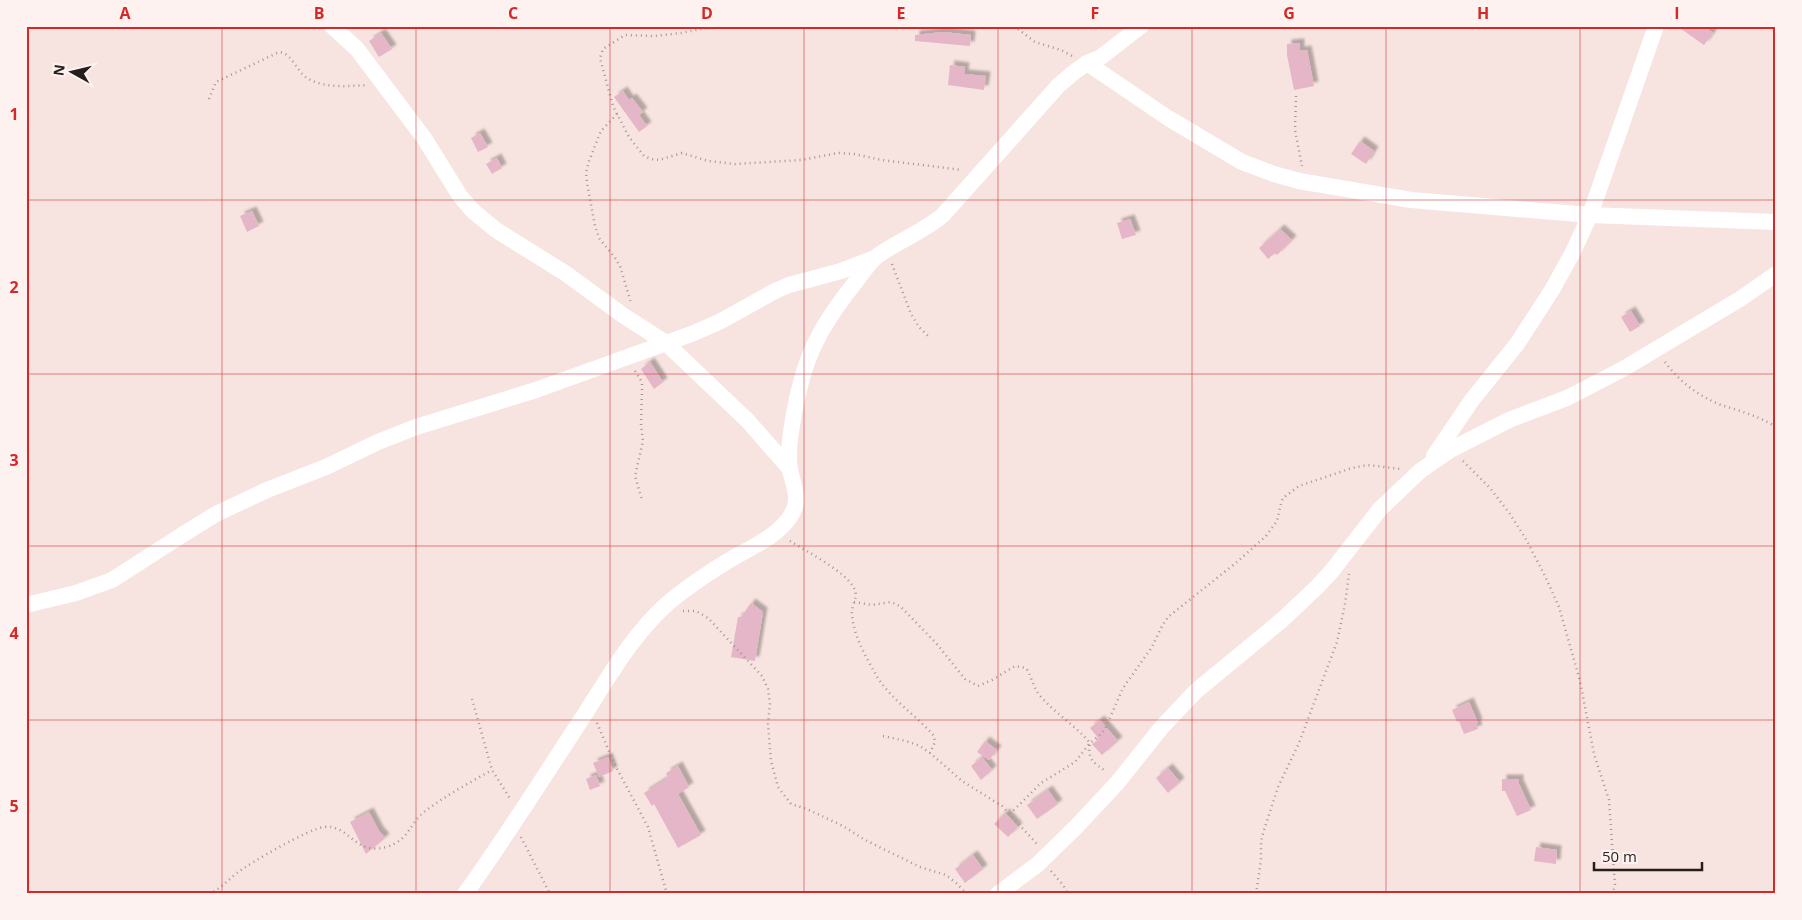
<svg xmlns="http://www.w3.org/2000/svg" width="1802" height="920" font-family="'Open Sans',sans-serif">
<defs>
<filter id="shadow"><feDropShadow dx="4.5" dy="-4.5" stdDeviation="1" flood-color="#0004"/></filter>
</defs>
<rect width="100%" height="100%" fill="#f7e3df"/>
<g fill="#e5b6c7" filter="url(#shadow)">
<polygon points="1677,26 1703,26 1713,33 1704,45"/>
<polygon points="943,32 971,35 970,46 915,41 915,35"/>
<polygon points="381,33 392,49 379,57 369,41"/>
<polygon points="1300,43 1300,51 1307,50 1314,86 1294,90 1287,55 1287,44"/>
<polygon points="950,65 965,67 964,74 986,76 984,90 948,85"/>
<polygon points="623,91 629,100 632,98 643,112 639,115 647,126 639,132 614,97"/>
<polygon points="480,133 488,147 478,152 471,138"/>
<polygon points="1360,141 1374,151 1366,164 1351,154"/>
<polygon points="497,158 502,168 492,174 486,164"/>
<polygon points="252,211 259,226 247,232 240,216"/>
<polygon points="1130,219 1136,235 1122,239 1117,223"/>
<polygon points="1280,229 1292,240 1277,255 1275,253 1268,259 1259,248"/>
<polygon points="1631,311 1640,326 1630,332 1621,317"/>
<polygon points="650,362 663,382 654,389 641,369"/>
<polygon points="751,603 763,612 755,661 731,657 738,617 741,617"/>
<polygon points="1469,702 1478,723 1476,724 1478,729 1464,734 1459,721 1457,722 1452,710"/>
<polygon points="1100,720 1118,741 1102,755 1092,744 1099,739 1090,728"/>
<polygon points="985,741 997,750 989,760 977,752"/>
<polygon points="608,757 613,771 599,777 593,763"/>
<polygon points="982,757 992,770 981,780 971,766"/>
<polygon points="678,766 689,787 678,794 701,835 678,848 654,804 652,806 644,793 668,778 666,773"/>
<polygon points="1168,768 1180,782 1168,793 1156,778"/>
<polygon points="596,775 600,786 590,790 586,779"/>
<polygon points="1502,779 1519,779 1519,784 1531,810 1517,816 1505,791 1502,791"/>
<polygon points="1048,790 1058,804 1037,819 1027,805"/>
<polygon points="369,812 379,831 385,838 366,854 350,822"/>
<polygon points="1005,813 1018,827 1008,837 994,824"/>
<polygon points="1536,847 1557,850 1556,864 1534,861"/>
<polygon points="973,855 983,869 965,883 955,869"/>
</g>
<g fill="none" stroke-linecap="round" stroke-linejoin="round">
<g stroke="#a59693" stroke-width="2.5" stroke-dasharray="1 4" stroke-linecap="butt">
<polyline points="716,26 681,33 654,36 625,35 603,49 600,58 613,106 629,137 644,156 651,159 659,160 682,153 708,161 735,164 801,160 838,153 854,154 882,160 962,170"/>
<polyline points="1014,26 1035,42 1061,50 1072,56"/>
<polyline points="1296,96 1295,130 1302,166"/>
<path d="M209,99L216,82L279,52C292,53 297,72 307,78C325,89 348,86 367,85"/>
<polyline points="617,114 601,131 589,161 586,173 587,183 595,226 599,238 615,258 620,266 631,303"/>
<polyline points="892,264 911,314 919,327 930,338"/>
<path d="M1665,362C1679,381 1698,396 1721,405C1740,411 1759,416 1776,427"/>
<polyline points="635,371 642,382 642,389 641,425 643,441 635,476 642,500"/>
<polyline points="1463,461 1490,488 1510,514 1527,541 1546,578 1559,607 1580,681 1594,754 1609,800 1615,885 1613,892 1610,894"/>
<path d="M790,541C806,551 846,572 854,588C859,597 851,605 852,614C853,635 866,657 876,675C890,699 916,715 934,736L935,742L930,753"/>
<path d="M854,602L872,605L891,602L900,606L936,643L965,679L978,686L992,680L1015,666L1026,668C1032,677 1033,688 1041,697C1056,714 1076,726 1090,743C1087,760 1094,763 1107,772"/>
<polyline points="683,611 696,611 708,618 762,676 768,689 770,703 768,724 771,761 778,787 791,804 807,809 843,826 865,840 920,867 946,875 956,883 967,894"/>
<polyline points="472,699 492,770 511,800"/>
<polyline points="597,723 614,763 648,827 667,894"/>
<polyline points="883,736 906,741 920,746 930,753 962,781 1002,806 1037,844"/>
<polyline points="1010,814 1041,783 1075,762 1090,743 1099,736 1105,729 1123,688 1152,647 1162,626 1168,617 1237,562 1266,536 1277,521 1281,503 1283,498 1299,486 1352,468 1367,465 1401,469"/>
<polyline points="521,837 550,894"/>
<polyline points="1051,871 1063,885 1068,894"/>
<polyline points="187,893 191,894"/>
<path d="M209,894C220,889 227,881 237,873C250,863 308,829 324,827C350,824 354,856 386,847C410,840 408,825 424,812C445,796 469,783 492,770"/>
<polyline points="1256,894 1261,860 1261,841 1264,830 1278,787 1299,743 1337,642 1345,604 1349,574"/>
<polyline points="1538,894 1571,894"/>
</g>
<g stroke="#fff" stroke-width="16">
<polyline points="332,26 357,49 424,138 460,196 473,211 496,230 565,273 624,316 666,343 748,421 790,469"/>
<polyline points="1087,63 1168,118 1242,162 1274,174 1299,181 1411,200 1590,215 1776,222"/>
<polyline points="1434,456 1472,400 1517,344 1552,290 1573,252 1590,215 1656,26"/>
<polyline points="26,605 76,593 112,580 190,530 216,514 267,490 326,467 378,442 416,427 536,390 694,333 721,321 775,291 789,285 841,271 872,259"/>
<path d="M465,894C506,837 543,778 581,720C607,680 631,636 667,604C684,589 704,576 723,564C746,549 779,538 793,512C800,498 793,484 790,470C788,460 789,449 790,439C794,410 800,377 812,350C822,327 838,304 854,284C861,275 868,264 876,257C897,241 922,233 943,215L1058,86L1073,73L1087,63L1101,57L1141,26"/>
<polyline points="998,894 1038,864 1076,827 1118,782 1161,728 1196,691 1282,620 1317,587 1331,572 1380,509 1420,471 1452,449 1509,420 1567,398 1623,369 1740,299 1776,274"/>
</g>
</g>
<path fill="none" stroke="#d62828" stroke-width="1" stroke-opacity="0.55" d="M222,26V894M416,26V894M610,26V894M804,26V894M998,26V894M1192,26V894M1386,26V894M1580,26V894M26,200H1776M26,374H1776M26,546H1776M26,720H1776"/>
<rect width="1802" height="920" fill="none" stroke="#fef2f0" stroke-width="55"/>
<g transform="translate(72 72) rotate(278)" stroke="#fef2f0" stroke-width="4" paint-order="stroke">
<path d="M0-4L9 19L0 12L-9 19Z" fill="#251e1d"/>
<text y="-8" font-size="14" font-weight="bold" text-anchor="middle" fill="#251e1d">N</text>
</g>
<path d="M1594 862v8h108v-8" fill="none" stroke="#251e1d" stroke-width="2.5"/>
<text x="1602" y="862" font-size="15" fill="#251e1d" stroke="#fef2f0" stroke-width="4" paint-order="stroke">50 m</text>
<rect x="28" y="28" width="1746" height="864" fill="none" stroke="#d62828" stroke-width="2"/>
<g font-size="16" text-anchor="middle" font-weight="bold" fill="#d62828">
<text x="125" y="19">A</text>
<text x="319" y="19">B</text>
<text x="513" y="19">C</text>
<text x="707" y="19">D</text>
<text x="901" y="19">E</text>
<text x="1095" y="19">F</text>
<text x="1289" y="19">G</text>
<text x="1483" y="19">H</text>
<text x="1677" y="19">I</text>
<text x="14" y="120">1</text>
<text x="14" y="293">2</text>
<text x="14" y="466">3</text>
<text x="14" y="639">4</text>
<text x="14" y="812">5</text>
</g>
</svg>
